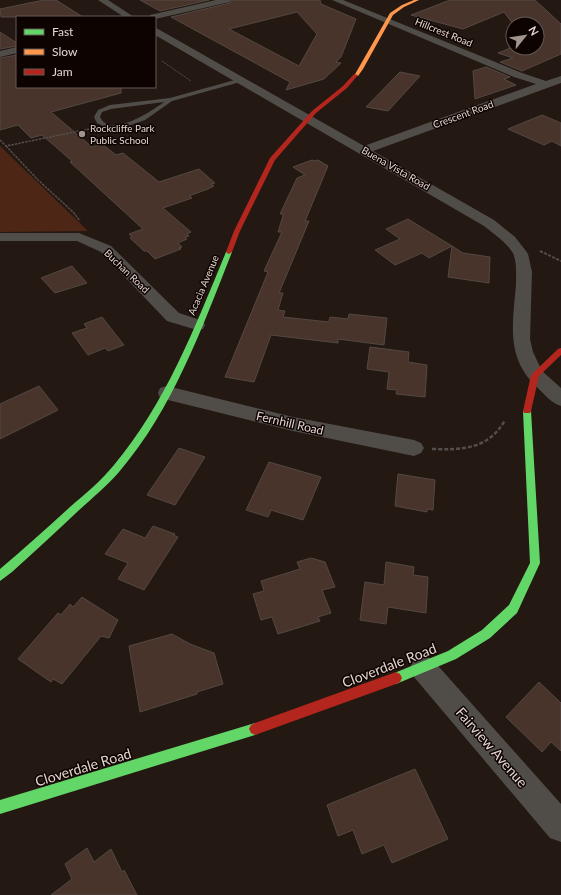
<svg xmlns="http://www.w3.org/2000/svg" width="561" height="895" font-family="Lato,sans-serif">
<rect width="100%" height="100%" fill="#241812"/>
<polygon fill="#4e2615" points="0,146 88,231 0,232"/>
<g fill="#48342a" stroke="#534844" fill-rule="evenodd">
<polygon points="44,0 56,0 83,17 1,17 0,9"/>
<polygon points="140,0 209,0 160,11"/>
<path d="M232,0H320L321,4L356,19L341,57L336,62L341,63L324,79L286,90L290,82L171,17L230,3ZM297,12L317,34L299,66L229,29Z"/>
<polygon points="450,0 535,0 561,24 561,54 522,71 500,62 513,58 498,53 513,47 513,48 537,48 537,24 513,24 504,12 463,29 411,15"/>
<polygon points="0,32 17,43 17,46 0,49"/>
<polygon points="17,55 17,87 121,87 121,93 51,112 92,147 102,144 116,155 123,153 159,182 199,169 215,183 211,184 214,186 208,189 189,196 192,198 163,208 191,232 187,234 189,236 185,237 187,239 178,243 182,247 179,248 181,249 155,259 147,251 144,251 130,238 132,237 129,234 143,229 70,162 72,161 42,135 31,138 18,125 0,130 0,58"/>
<polygon points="486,67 510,77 504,79 516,85 475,99 473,71"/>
<polygon points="400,72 420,76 388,111 366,107"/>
<polygon points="542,115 561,123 561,146 552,141 544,145 508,129"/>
<polygon points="312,160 315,161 318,160 328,166 305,221 309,221 279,293 283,293 278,310 285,311 283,317 329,322 330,317 348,319 349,314 387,318 384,345 338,339 338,343 271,335 254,382 225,377 268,272 264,271 282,232 278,232 283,216 283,214 280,214 297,178 305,175 293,167"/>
<polygon points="408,219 452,246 429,258 422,253 395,265 375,250 400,239 386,229"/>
<polygon points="452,246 463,253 490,257 489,283 448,277"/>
<polygon points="72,266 87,283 55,293 41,278"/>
<polygon points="102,317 124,345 108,351 105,348 88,355 72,333 87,328 84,324"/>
<polygon points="370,347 409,352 408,362 427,365 425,397 396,394 397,390 387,389 389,372 367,369"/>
<polygon points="39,386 58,410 0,439 0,404"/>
<polygon points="179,448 205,457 175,505 147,495"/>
<polygon points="269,462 321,477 303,520 271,510 268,517 246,510"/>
<polygon points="398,474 435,480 433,510 427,509 427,512 395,506"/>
<polygon points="153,526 175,534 173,535 178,537 144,590 118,579 128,563 105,554 123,529 145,538"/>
<polygon points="311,558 325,562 335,587 322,590 331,613 318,617 320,621 278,634 272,617 261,620 253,594 264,591 261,581 300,569 297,562"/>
<polygon points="386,562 414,567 413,575 428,577 426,613 388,607 386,624 360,620 365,582 384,585"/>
<polygon points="82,597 118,620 109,638 101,636 62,684 53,679 51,682 18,659 58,613 61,615 70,604 73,607"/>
<polygon points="172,634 190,644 214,653 223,684 197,692 197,694 140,712 129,646"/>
<polygon points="539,682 561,703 561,751 551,742 542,752 506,717"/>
<polygon points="415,769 448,839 392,863 384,845 362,854 353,830 338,836 327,805"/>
<polygon points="87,848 94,862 111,849 122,872 124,870 137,895 51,895 72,879 65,864"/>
</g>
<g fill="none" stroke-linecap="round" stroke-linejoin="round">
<polyline stroke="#544e4b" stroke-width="1" stroke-dasharray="2 1" stroke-linecap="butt" points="162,61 191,81"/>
<g stroke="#544e4b" stroke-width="1.5" stroke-dasharray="2.5 1" stroke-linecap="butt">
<polyline points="0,140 6,146 89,129"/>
<polyline points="6,146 38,180 73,212 80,221"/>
</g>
<polyline stroke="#544e4b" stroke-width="2" stroke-dasharray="3 1.5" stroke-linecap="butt" points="540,251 561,261"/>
<path stroke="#544e4b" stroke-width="2.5" stroke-dasharray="4 2" stroke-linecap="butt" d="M432,449C463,450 489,449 505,420"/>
<path fill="#504d49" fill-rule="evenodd" d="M242,78L245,80L244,81L172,101L145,120L128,126L112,128L103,126L97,123L94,117L98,110L110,105L170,98ZM164,102C152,111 110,139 100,117L102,112L111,109Z"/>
<g fill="#504d49" fill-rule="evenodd">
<polygon points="98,0 108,0 134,17 124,17"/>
<polygon points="216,0 231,0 230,2 155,19 155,17 149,17 150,15"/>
<path d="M332,0H343L522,73L546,81L561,76V83L373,151L494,220L515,237L526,251L528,254L532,272L530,339L533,352L542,371L561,388V406C551,403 544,394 537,387C505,357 513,323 516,284C516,275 517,262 513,253C506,242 494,234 484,226L155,35V28L158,29L364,146L536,84L514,77Z"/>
<polygon points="17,47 17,53 0,57 0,51"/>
<polygon points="0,233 79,233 111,246 179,313 203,321 205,325 203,329 197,330 167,321 101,252 77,241 0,241"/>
<polygon points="167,386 293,417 414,440 421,443 424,448 421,453 414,456 293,431 160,398 158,393 160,388"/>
<polygon points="423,655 432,659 561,804 561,842 550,838 414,677 410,668 414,659"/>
</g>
<g fill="#63d668" fill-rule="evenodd">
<path d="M229,250L232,252C202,328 173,409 119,472C106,487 91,499 77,512C56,532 34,552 12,572L0,581V569C24,549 47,528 70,507C85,494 101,481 114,465C166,403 195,327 226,252Z"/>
<polygon points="527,408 531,411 540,563 517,613 490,638 456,659 396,684 392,682 390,678 392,674 448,651 482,630 509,605 530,563 523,411"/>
<polygon points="255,723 259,725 261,729 259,733 255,735 0,814 0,800"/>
</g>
<polygon fill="#ff974d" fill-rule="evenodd" points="414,0 419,0 404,7 393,15 363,69 358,76 354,76 390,13 402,5"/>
<g fill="#b3261e" fill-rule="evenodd">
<polygon points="354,74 358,75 347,88 316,113 275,160 240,231 232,252 229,254 227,253 226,252 234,231 270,158 312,111 343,86"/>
<polygon points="561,348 561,355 539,376 531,411 530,413 524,413 523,411 531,375 558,349"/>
<polygon points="396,672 400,674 402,678 400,682 396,684 255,735 251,733 249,729 251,725 255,723"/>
</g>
</g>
<circle fill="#a2948d" stroke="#0d0402" stroke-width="1.5" cx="82" cy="134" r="4"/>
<g text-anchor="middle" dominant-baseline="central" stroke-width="3" stroke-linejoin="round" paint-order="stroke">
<g font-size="10" fill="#e6d6cf" stroke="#0d0402">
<text transform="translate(444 32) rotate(22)">Hillcrest Road</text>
<text transform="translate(463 114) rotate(-20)">Crescent Road</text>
<text transform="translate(396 168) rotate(30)">Buena Vista Road</text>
<text transform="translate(127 271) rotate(44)">Buchan Road</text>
<text transform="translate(203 285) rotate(-67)">Acacia Avenue</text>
</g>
<g font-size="10" fill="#e6d6cf" stroke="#0d0402" text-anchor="start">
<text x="90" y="128">Rockcliffe Park<tspan x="90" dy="12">Public School</tspan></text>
</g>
<g font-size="12" fill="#e6d6cf" stroke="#0d0402">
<text transform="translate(290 423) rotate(13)">Fernhill Road</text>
</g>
<g font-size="14" fill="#e6d6cf" stroke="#0d0402">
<text transform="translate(389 665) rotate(-21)">Cloverdale Road</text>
<text transform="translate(492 747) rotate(49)">Fairview Avenue</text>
<text transform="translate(83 767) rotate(-17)">Cloverdale Road</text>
</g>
</g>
<rect x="16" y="16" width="140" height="72" fill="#0d0402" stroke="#645854"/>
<rect x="24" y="29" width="20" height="6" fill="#63d668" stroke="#645854"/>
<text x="52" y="36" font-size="12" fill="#e6d6cf">Fast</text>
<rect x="24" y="49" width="20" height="6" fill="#ff974d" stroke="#645854"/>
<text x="52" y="56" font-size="12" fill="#e6d6cf">Slow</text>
<rect x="24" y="69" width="20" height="6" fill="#b3261e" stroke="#645854"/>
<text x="52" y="76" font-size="12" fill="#e6d6cf">Jam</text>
<g transform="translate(525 36) rotate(60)"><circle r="19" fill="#0d0402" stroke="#645854"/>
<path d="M0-3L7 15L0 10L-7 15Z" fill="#a2948d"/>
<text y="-6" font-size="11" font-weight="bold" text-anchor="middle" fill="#e6d6cf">N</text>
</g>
</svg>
